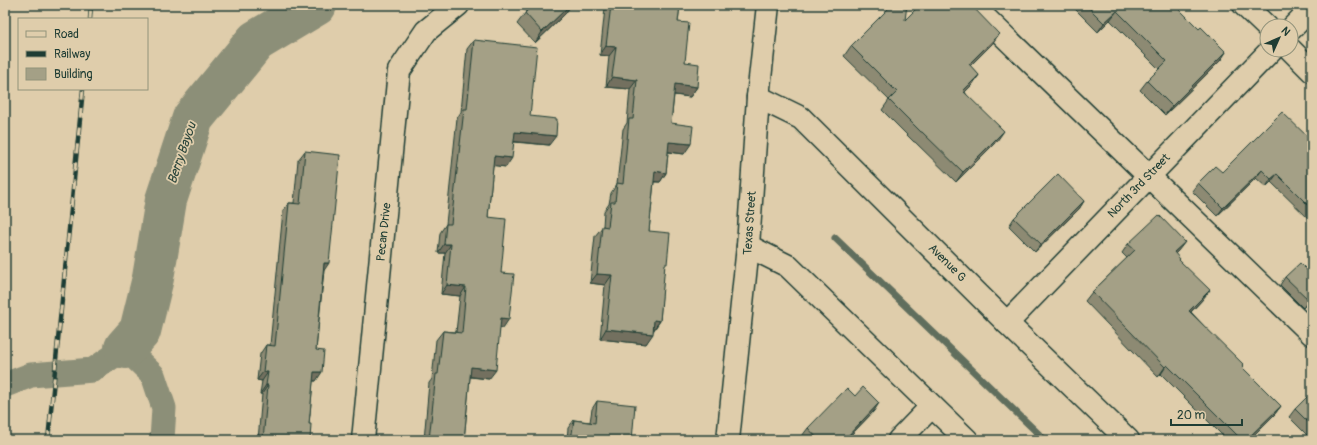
<svg xmlns="http://www.w3.org/2000/svg" width="1317" height="445" font-family="Pangolin,sans-serif">
<rect width="100%" height="100%" fill="#dfcdab"/>
<filter id="ink" filterUnits="userSpaceOnUse"><feTurbulence type="fractalNoise" baseFrequency=".025" numOctaves="2"/><feDisplacementMap in="SourceGraphic" scale="8" xChannelSelector="R" yChannelSelector="G"/><feConvolveMatrix kernelMatrix="1 2 1 2 8 2 1 2 1" color-interpolation-filters="sRGB"/></filter>
<g filter="url(#ink)">
<g fill="none" stroke-linecap="round" stroke-linejoin="round">
<polyline stroke="#606e5d" stroke-width="7" points="835,238 1045,440"/>
<polyline stroke="#8c8f78" stroke-width="25" points="5,385 31,375 93,370 125,348 153,375 164,408 162,440"/>
<polyline stroke="#8c8f78" stroke-width="42" points="125,348 140,331 153,278 166,200 193,118 256,41 316,5"/>
<g stroke="#1f3d34" stroke-width="25">
<g id="minor">
<polyline points="972,5 1312,334"/>
<polyline points="1244,5 1267,27"/>
<polyline points="1291,29 1312,8"/>
<polyline points="1291,50 1312,71"/>
<polyline points="758,97 801,118 1007,323 1128,440"/>
<polyline points="748,246 788,266 967,440"/>
<polyline points="1007,323 1271,50"/>
<polyline points="363,440 399,71 426,31 458,5"/>
<polyline points="728,440 748,246 758,97 768,5"/>
<polyline points="899,440 932,406"/>
</g>
</g>
<use href="#minor" stroke="#dfcdab" stroke-width="22"/>
<g stroke="#1f3d34" stroke-width="4.5">
<g id="rail">
<polyline points="90,19 91,5"/>
<polyline points="48,440 83,89"/>
</g>
</g>
<use href="#rail" stroke="#dfcdab" stroke-width="3" stroke-dasharray="9" stroke-linecap="butt"/>
</g>
<g fill="#8d8a73" stroke="#1f3d34">
<polygon points="522,5 571,5 565,14 535,43 517,24 526,12 521,6"/>
<polygon points="607,5 680,5 678,22 685,62 697,87 690,97 674,95 671,123 684,154 668,152 666,173 660,182 654,182 649,231 664,268 660,321 654,330 646,344 600,339 605,285 590,283 595,236 603,226 604,211 609,204 611,193 617,184 623,129 627,123 630,89 606,87 609,56 600,55 605,8"/>
<polygon points="1071,5 1175,5 1199,29 1226,52 1220,61 1165,115 1140,90 1147,81 1159,69 1110,20 1098,32"/>
<polygon points="905,20 992,44 970,66 979,75 972,85 965,92 997,141 956,182 915,142 914,142 882,110 889,100 844,56 851,46"/>
<polygon points="474,40 530,116 549,145 514,142 506,167 493,165 488,217 501,273 503,328 500,328 489,379 470,377 464,440 424,440 429,383 432,379 436,340 443,331 456,332 460,296 441,294 445,253 438,253 440,233 446,224 457,118 461,112 467,49"/>
<polygon points="1312,141 1312,222 1271,182 1266,187 1256,178 1217,216 1192,191 1198,183 1222,172"/>
<polygon points="305,151 324,271 316,350 316,381 313,381 309,424 310,440 258,440 262,394 260,394 262,381 257,380 260,354 266,345 270,345 283,211 289,203 294,203 298,160"/>
<polygon points="1084,201 1079,209 1035,252 1009,226 1014,218"/>
<polygon points="1128,244 1178,251 1175,254 1203,299 1191,312 1242,367 1281,406 1274,415 1249,440 1227,440 1161,374 1158,377 1085,301 1092,292 1127,258 1122,253"/>
<polygon points="1285,277 1312,299 1303,308 1280,285"/>
<polygon points="1312,392 1312,440 1289,417 1295,409"/>
<polygon points="855,396 874,411 846,440 806,440 802,436 808,428"/>
<polygon points="597,401 632,440 567,440 568,428 574,420 590,422 592,409"/>
</g>
<g fill="#73705e" stroke="#1f3d34">
<polygon points="570,5 571,5 565,14 535,43 542,32"/>
<polygon points="1117,11 1110,20 1098,32 1104,23"/>
<polygon points="999,34 992,44 962,74 969,64"/>
<polygon points="606,46 616,47 609,56 600,55"/>
<polygon points="1226,52 1220,61 1165,115 1172,106"/>
<polygon points="979,75 972,85 956,101 963,91"/>
<polygon points="612,77 637,80 630,89 606,87"/>
<polygon points="675,84 697,87 690,97 668,94"/>
<polygon points="1004,131 997,141 956,182 963,172"/>
<polygon points="515,132 556,136 549,145 508,141"/>
<polygon points="669,142 691,144 684,154 663,151"/>
<polygon points="494,156 512,158 506,167 488,165"/>
<polygon points="1262,170 1256,178 1217,216 1223,208"/>
<polygon points="655,171 666,173 660,182 648,181"/>
<polygon points="1277,174 1271,182 1266,187 1271,179"/>
<polygon points="1084,201 1079,209 1035,252 1041,244"/>
<polygon points="1185,242 1178,251 1167,261 1174,252"/>
<polygon points="444,244 451,244 445,253 438,253"/>
<polygon points="324,263 329,263 323,272"/>
<polygon points="597,274 612,275 605,285 590,283"/>
<polygon points="447,285 466,287 460,296 441,294"/>
<polygon points="1210,290 1203,299 1183,320 1189,311"/>
<polygon points="1312,297 1312,299 1303,308 1309,300"/>
<polygon points="501,318 509,319 503,328 495,327"/>
<polygon points="654,320 660,321 653,330"/>
<polygon points="606,329 653,334 646,344 600,339"/>
<polygon points="1167,365 1161,374 1158,377 1165,367"/>
<polygon points="471,367 496,370 489,379 465,376"/>
<polygon points="263,372 268,372 262,381 257,380"/>
<polygon points="314,372 322,372 316,381 308,380"/>
<polygon points="266,385 268,385 262,394 260,394"/>
<polygon points="879,403 874,411 846,440 844,440"/>
<polygon points="1281,406 1274,415 1249,440 1246,440"/>
</g>
<g fill="#a4a086" stroke="#1f3d34">
<polygon points="533,5 570,5 542,32 525,13"/>
<polygon points="611,5 680,5 678,22 689,23 685,62 699,64 697,87 675,84 671,123 693,126 691,144 669,142 666,173 655,171 649,231 670,233 667,264 665,264 660,321 654,320 653,334 606,329 612,275 597,274 602,226 608,227 611,202 615,202 617,183 623,184 629,119 633,119 637,80 612,77 616,47 606,46"/>
<polygon points="892,5 907,5 905,20 920,5 971,5 999,34 969,64 979,75 963,91 1004,131 963,172 922,132 921,132 889,100 897,92 851,46"/>
<polygon points="1086,5 1175,5 1199,29 1201,27 1226,52 1172,106 1147,81 1167,61 1117,11 1104,23"/>
<polygon points="474,40 537,47 530,116 557,119 556,136 515,132 512,158 494,156 488,217 506,219 501,273 514,274 509,319 501,318 496,370 471,367 464,440 429,440 436,374 438,374 443,331 462,333 466,287 447,285 451,244 444,244 446,224 451,224 464,109 467,109"/>
<polygon points="1282,112 1312,141 1312,209 1277,174 1271,179 1262,170 1223,208 1198,183 1215,166 1222,172"/>
<polygon points="305,151 340,155 329,263 324,263 316,350 324,351 322,372 314,372 309,424 311,424 310,440 263,440 268,385 266,385 268,372 263,372 266,345 275,346 289,203 300,204"/>
<polygon points="1058,174 1084,201 1041,244 1014,218"/>
<polygon points="1159,215 1185,242 1174,252 1180,259 1179,260 1210,290 1189,311 1244,365 1242,367 1281,406 1246,440 1242,440 1167,365 1165,367 1092,292 1135,250 1128,244"/>
<polygon points="1300,263 1312,275 1312,297 1309,300 1285,277"/>
<polygon points="863,387 879,403 844,440 818,440 818,439 808,428 847,388 855,396"/>
<polygon points="1312,392 1312,426 1295,409"/>
<polygon points="597,401 635,405 632,440 571,440 574,420 595,423"/>
</g>
</g>
<g text-anchor="middle" dominant-baseline="central" stroke-width="3.5" stroke-linejoin="round" paint-order="stroke">
<g font-size="12" fill="#1f3d34" stroke="#dfcdab">
<text transform="translate(1139 186) rotate(-46)">North 3rd Street</text>
<text transform="translate(750 223) rotate(-86)">Texas Street</text>
<text transform="translate(384 232) rotate(-84)">Pecan Drive</text>
<text transform="translate(947 263) rotate(45)">Avenue G</text>
</g>
<g font-size="13" font-style="italic" fill="#2a453b" stroke="#dfcdab">
<text transform="translate(182 153) rotate(-71)">Berry Bayou</text>
</g>
</g>
<rect width="1317" height="445" fill="none" stroke="#dfcdab" stroke-width="20"/>
<rect x="10" y="10" width="1297" height="425" fill="none" stroke="#1f3d34" stroke-width="1.5" filter="url(#ink)"/>
<rect x="18" y="18" width="130" height="72" fill="#dfcdab" stroke="#92937b"/>
<rect x="26" y="31" width="20" height="6" fill="#dfcdab" stroke="#92937b"/>
<text x="54" y="38" font-size="12" fill="#1f3d34">Road</text>
<rect x="26" y="51" width="20" height="6" fill="#1f3d34" stroke="#92937b"/>
<text x="54" y="58" font-size="12" fill="#1f3d34">Railway</text>
<rect x="26" y="68" width="20" height="12" fill="#a4a086" stroke="#92937b"/>
<text x="54" y="78" font-size="12" fill="#1f3d34">Building</text>
<g transform="translate(1279 38) rotate(45)"><circle r="19" fill="#dfcdab" stroke="#92937b"/>
<path d="M0-3L7 15L0 10L-7 15Z" fill="#1f3d34"/>
<text y="-6" font-size="11" font-weight="bold" text-anchor="middle" fill="#1f3d34">N</text>
</g>
<path d="M1171 419v6h71v-6" fill="none" stroke="#1f3d34" stroke-width="2"/>
<text x="1177" y="419" font-size="12" fill="#1f3d34" stroke="#dfcdab" stroke-width="3" paint-order="stroke">20 m</text>
</svg>
